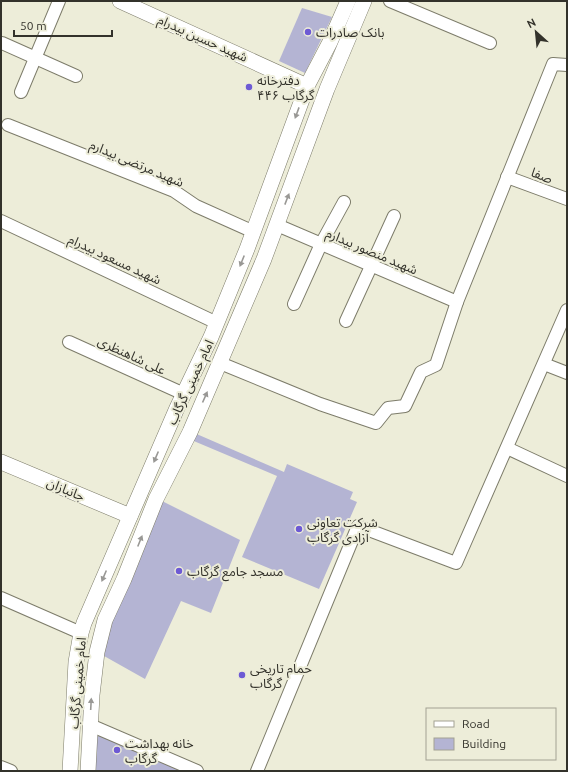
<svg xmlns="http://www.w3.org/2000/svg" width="568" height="772" font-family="Ubuntu,'Noto Sans Arabic',sans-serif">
<rect width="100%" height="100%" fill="#ededd9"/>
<g fill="#b4b4d3">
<polygon points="302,8 332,17 305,73 279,61"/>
<polygon points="192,432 284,472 287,464 353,492 350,499 357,502 319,589 242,557 277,476 189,439"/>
<polygon points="160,500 240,540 211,613 181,601 145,679 97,652"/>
<polygon points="93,728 191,771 91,771"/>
</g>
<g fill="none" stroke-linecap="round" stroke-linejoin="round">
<g stroke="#7d7c6a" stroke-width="14">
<g id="minor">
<polyline points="390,1 490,43"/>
<polyline points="2,43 76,76"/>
<polyline points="21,92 59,1"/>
<polyline points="8,125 174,191 196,206 254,232"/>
<polyline points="507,177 567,199"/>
<polyline points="1,221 217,323"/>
<polyline points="277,225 457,302"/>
<polyline points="294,304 321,244 344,202"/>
<polyline points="346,321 394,216"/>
<polyline points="69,342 184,394"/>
<polyline points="220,363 320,404 376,423 388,408 405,406 421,372 436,365 457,302 553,64 567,65"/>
<polyline points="544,364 567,373"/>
<polyline points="507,448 567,476"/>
<polyline points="1,598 81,633"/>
<polyline points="90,725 197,771"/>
<polyline points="1,767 11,771"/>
<polyline points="257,771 358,526 456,563 567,310"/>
</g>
</g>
<g stroke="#7d7c6a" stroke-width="16">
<g id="tertiary">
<polyline points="120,1 307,86"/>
<polyline points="1,462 130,516"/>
<polyline points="70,771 76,662 81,633 84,623 177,408 211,337 247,249 307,86 330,42 348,1"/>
<polyline points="88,771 92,695 97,652 105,620 124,579 156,499 190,432 264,259 327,89 364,1"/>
</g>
</g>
<use href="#minor" stroke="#fff" stroke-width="12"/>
<use href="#tertiary" stroke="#fff" stroke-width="15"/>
</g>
<defs><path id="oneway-solid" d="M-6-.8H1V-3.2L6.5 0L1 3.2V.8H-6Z"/></defs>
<g fill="#999895">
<use href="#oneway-solid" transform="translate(297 113) rotate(110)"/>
<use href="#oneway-solid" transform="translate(287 199) rotate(-69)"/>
<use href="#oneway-solid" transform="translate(242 261) rotate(112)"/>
<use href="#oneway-solid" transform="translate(205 397) rotate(-66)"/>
<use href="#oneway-solid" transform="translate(156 457) rotate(113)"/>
<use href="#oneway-solid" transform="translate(140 541) rotate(-68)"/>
<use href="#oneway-solid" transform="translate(104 576) rotate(113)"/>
<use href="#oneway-solid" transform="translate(91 704) rotate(-87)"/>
</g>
<g fill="#6d5ad4" stroke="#ededd9" stroke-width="1.5">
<circle cx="308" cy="32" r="4"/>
<circle cx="249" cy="87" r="4"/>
<circle cx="299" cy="529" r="4"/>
<circle cx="179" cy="571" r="4"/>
<circle cx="242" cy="675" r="4"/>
<circle cx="117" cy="750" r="4"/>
</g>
<g text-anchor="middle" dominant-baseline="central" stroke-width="4" stroke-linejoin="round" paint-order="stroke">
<g font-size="13" fill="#33322b" stroke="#ededd9" text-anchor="start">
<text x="316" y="32">بانک صادرات</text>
<text x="257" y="80">دفترخانه<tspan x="257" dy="15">۴۴۶ گرگاب</tspan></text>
<text x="307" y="522">شرکت تعاونی<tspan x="307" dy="15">آزادی گرگاب</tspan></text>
<text x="187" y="571">مسجد جامع گرگاب</text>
<text x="250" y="668">حمام تاریخی<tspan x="250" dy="15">گرگاب</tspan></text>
<text x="125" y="743">خانه بهداشت<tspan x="125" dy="15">گرگاب</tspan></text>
</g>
<g font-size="13" fill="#33322b" stroke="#ededd9">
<text transform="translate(203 38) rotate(24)">شهید حسین بیدرام</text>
<text transform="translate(137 163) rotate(23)">شهيد مرتضی بیدارم</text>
<text transform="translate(542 175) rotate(21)">صفا</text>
<text transform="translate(372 251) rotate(23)">شهيد منصور بیدارم</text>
<text transform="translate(115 259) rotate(25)">شهید مسعود بیدرام</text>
<text transform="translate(132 355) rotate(25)">علی شاهنظری</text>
<text transform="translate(190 382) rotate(-65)">امام خمینی گرگاب</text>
<text transform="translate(66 489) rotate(23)">جانبازان</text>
<text transform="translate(77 683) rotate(-85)">امام خمینی گرگاب</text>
</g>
</g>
<rect width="568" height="772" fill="none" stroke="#33322b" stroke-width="4"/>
<rect x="426" y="708" width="130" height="52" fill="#ededd9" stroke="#a3a293"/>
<rect x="434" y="721" width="20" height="6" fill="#ffffff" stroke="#a3a293"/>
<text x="462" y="728" font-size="12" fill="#33322b">Road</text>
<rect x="434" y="738" width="20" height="12" fill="#b4b4d3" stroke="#a3a293"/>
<text x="462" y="748" font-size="12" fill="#33322b">Building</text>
<g transform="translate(536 32) rotate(333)" stroke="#ededd9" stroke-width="3" paint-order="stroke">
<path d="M0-3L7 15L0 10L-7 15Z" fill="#33322b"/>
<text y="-6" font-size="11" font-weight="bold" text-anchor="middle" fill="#33322b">N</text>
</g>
<path d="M14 30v6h98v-6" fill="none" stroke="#33322b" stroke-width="2"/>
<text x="20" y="30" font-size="12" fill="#33322b" stroke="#ededd9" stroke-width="3" paint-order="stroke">50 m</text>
</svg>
